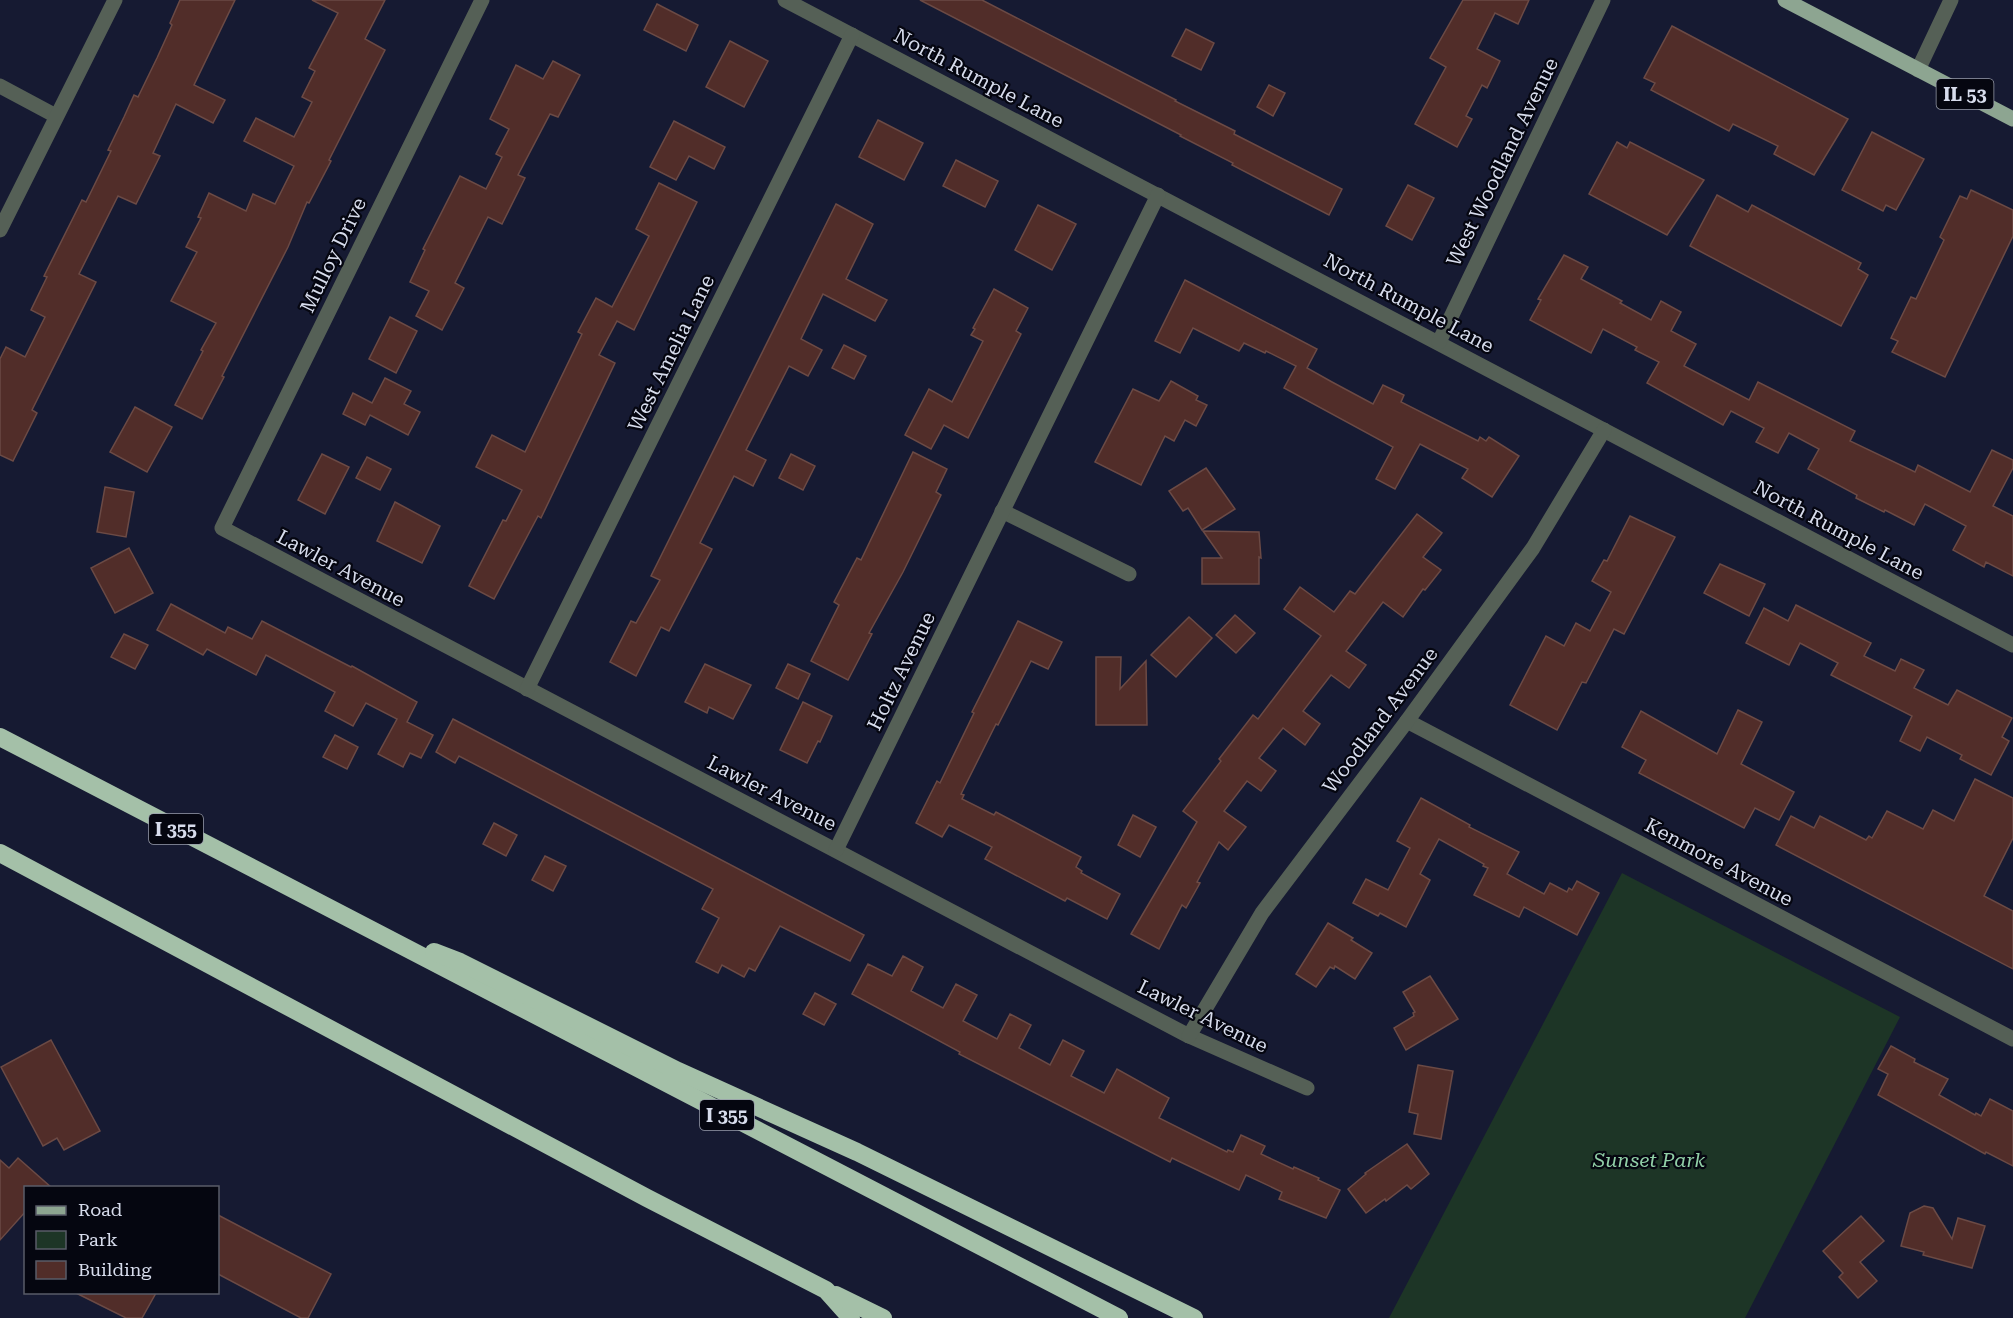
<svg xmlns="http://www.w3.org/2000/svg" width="2013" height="1318" font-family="'Roboto Serif',serif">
<rect width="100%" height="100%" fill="#161a32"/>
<polygon fill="#1d3526" points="1622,873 1900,1017 1745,1318 1389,1318"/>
<g fill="#512d29" stroke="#6b4a45" stroke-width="1.5">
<polygon points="180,0 235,0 194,85 225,100 213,123 176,104 153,153 160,156 136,204 118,196 79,274 96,282 32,410 37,413 13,461 0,455 0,359 6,347 25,357 45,317 31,310 47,277 44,276 82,200 86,202 111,151 108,150 124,117 134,95 138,97 157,58 172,25 170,23"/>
<polygon points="312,0 385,0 365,39 385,50 329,160 331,161 309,203 307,202 288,247 222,376 224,377 202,419 175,405 203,351 201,350 216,323 171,301 197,252 186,247 201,218 198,217 209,193 246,211 253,194 275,204 294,166 244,141 256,118 294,137 312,102 302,97 315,71 309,68 338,13"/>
<polygon points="920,0 982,0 1176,100 1175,101 1235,131 1234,134 1342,189 1329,215 1232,165 1233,163 1180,136 1181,135"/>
<polygon points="1463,0 1529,0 1518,24 1495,13 1477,49 1500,61 1487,88 1482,85 1466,116 1472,119 1457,147 1415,124 1446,67 1430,58"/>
<polygon points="657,4 698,25 686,51 644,30"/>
<polygon points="1672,26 1848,119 1814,175 1774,154 1778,146 1733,124 1729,131 1651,90 1655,83 1644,78"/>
<polygon points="1186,29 1214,43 1201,70 1172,56"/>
<polygon points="730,41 768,61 744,107 706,87"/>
<polygon points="553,61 580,75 558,117 550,114 518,175 525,178 502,224 488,217 455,283 464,288 442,330 416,316 429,291 410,282 425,250 423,249 460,176 486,189 502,157 496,154 509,129 490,119 516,65 543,79"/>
<polygon points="1269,85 1285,93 1273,116 1257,107"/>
<polygon points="878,120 923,143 904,180 859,157"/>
<polygon points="674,121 725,147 714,169 689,156 676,180 650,167"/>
<polygon points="1872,132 1924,159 1896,210 1886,205 1883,211 1842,190"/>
<polygon points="1617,142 1627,148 1630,142 1704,180 1667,235 1589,194"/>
<polygon points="956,160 998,181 985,207 943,186"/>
<polygon points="659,183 697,202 634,330 617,321 599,355 615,363 541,518 538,516 494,599 469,586 503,520 506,521 522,490 476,467 492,435 525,452 582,334 578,332 596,298 612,307 649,236 636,229"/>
<polygon points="1408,185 1434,198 1412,240 1386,226"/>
<polygon points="1971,190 2013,210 2013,236 1945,377 1892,352 1898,341 1891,338 1911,297 1916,299 1944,240 1940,237 1960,196 1967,199"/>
<polygon points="1717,195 1748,212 1752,205 1861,263 1858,269 1868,275 1841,326 1690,246"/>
<polygon points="836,204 873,224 846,279 887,300 875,321 823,294 801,339 822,350 808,376 789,366 746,450 766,460 753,486 734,476 700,543 712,549 669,631 661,627 636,676 610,662 631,621 636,623 660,580 651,576"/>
<polygon points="1038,205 1076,224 1052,270 1015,250"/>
<polygon points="1564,255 1588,267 1581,279 1622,301 1620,303 1651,320 1661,301 1681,312 1671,331 1696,344 1684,366 1749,400 1758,382 1855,431 1850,441 1915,472 1918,465 1970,492 1992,450 2013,460 2013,468 1993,506 2013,516 2013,576 1986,562 1984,567 1953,550 1966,526 1925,504 1914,525 1885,510 1884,512 1856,498 1857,495 1808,469 1819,449 1789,433 1778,453 1756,442 1764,428 1731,411 1723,425 1647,383 1659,362 1635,350 1637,347 1603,329 1591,353 1530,320 1541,300 1538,299"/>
<polygon points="1185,280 1317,349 1307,368 1332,382 1373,404 1383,385 1404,395 1401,402 1478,441 1480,437 1486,441 1489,437 1519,456 1492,497 1462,478 1468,469 1420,444 1395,489 1376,479 1393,447 1284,388 1296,366 1266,351 1265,353 1244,343 1239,351 1193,328 1180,353 1155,341"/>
<polygon points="994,289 1028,308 1016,331 1021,334 968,438 944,425 931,449 905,435 929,389 952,402 983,341 971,335 975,329 973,328"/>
<polygon points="390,317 417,331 396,373 369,359"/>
<polygon points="844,345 866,356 854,379 832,368"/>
<polygon points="385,378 411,391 404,404 420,412 408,435 370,415 365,425 343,414 353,393 372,403"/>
<polygon points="1171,381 1198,396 1196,400 1207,405 1196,426 1185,420 1174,441 1165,436 1141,485 1095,462 1133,389 1159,401"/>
<polygon points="135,407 172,427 147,472 110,452"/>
<polygon points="913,452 947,469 936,492 941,495 903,572 869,633 872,634 848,680 811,661 839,605 834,602 857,558 861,560"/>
<polygon points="322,454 349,467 325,514 298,500"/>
<polygon points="791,454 815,466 803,490 779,478"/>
<polygon points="367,457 391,469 380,490 356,478"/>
<polygon points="1206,468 1235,509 1202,530 1188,508 1183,511 1169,491"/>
<polygon points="105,487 134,492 126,537 97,532"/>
<polygon points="395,502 440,526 422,563 377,541"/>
<polygon points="1417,514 1442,533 1423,557 1441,570 1425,590 1423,589 1403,617 1383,602 1346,651 1366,665 1349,688 1331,675 1303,711 1320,724 1305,745 1283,728 1259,758 1276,771 1261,791 1247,781 1224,811 1246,827 1228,850 1219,842 1197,882 1200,883 1186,908 1182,905 1159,949 1131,934 1197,822 1183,811 1221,761 1219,759 1253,715 1258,719 1321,636 1284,609 1300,587 1334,612 1350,591 1355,594"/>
<polygon points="1630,516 1675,537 1624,634 1614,629 1586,683 1582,682 1557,730 1510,705 1546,636 1564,646 1576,623 1590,631 1611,592 1592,581 1604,560 1607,561"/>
<polygon points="1203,531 1259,532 1261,558 1259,557 1259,584 1202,584 1202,558 1222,558"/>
<polygon points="129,548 153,593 115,613 91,568"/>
<polygon points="1720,564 1765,584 1749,616 1704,593"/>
<polygon points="171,604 225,633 228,627 252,639 262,621 351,667 352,666 417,702 407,722 433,735 421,758 410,753 403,767 378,754 397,719 366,703 353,726 325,711 335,692 266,655 256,675 207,649 203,655 157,630"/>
<polygon points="1796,605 1871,643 1864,656 1895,671 1901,659 1924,670 1914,688 1948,705 1957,690 2012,718 2002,737 2009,741 1991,775 1960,759 1962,755 1927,737 1920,751 1900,741 1912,716 1831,675 1838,663 1800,643 1789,665 1746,643 1764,608 1788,621"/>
<polygon points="1235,615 1255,633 1236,653 1216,635"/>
<polygon points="1189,617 1212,638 1176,677 1151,655"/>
<polygon points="1018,621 1062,642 1048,669 1031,661 998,725 996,724 961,794 964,795 962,799 994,815 996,812 1081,857 1076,867 1082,871 1081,873 1120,894 1107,919 1067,898 1065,901 985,859 992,847 949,825 942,837 916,823 937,781 940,783 974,713 972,712"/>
<polygon points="124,634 148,645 135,669 111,657"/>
<polygon points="1096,657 1121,657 1120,689 1146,661 1147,725 1096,725"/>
<polygon points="705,664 751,685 733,719 709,707 707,713 685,702"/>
<polygon points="788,664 810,674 798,699 776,688"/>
<polygon points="803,702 832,716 820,742 818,741 807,763 780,750"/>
<polygon points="1738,710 1762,722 1741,764 1794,792 1779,820 1755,808 1744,828 1639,773 1646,760 1622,747 1641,711 1717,754"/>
<polygon points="453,719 864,935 850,961 780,926 755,971 749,968 744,977 722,965 718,973 696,962 719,918 702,909 713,889 459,756 455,763 436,752"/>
<polygon points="335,735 358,747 347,769 323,757"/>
<polygon points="1975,779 2013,798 2013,838 1984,896 2013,911 2013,969 1776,845 1791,816 1814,828 1820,816 1866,840 1869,836 1872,838 1887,811 1923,829 1933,810 1954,821"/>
<polygon points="1421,798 1470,825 1469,827 1519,852 1507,874 1544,894 1550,883 1567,892 1569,888 1572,890 1577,881 1599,893 1577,935 1524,907 1519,917 1474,895 1488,868 1483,866 1484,864 1439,839 1420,874 1430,880 1406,927 1380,913 1378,916 1353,903 1366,879 1388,890 1410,848 1397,841"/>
<polygon points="1133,815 1156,827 1140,857 1118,845"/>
<polygon points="494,823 517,835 506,856 483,844"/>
<polygon points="545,856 566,866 553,891 532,880"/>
<polygon points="1328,923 1353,938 1351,940 1372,953 1355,979 1335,966 1334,969 1330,967 1316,987 1296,974"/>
<polygon points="903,956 923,967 911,991 943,1008 956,984 977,995 963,1021 997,1039 1010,1014 1031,1025 1019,1048 1050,1065 1063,1040 1084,1051 1071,1076 1104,1093 1117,1069 1169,1098 1159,1118 1227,1152 1228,1150 1233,1152 1241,1135 1265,1146 1261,1154 1293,1169 1294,1167 1319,1178 1318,1180 1340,1190 1326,1218 1279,1199 1282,1192 1246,1175 1239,1190 1172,1158 1170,1162 959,1054 960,1052 852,994 868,964 892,976"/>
<polygon points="1430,976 1458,1019 1406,1050 1394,1028 1414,1016 1413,1013 1415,1012 1403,992"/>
<polygon points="815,993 836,1004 824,1025 803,1014"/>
<polygon points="51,1040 100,1131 64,1150 57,1138 43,1146 1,1067"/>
<polygon points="1891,1046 1915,1059 1914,1062 1948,1079 1939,1095 1975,1115 1976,1113 1981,1116 1990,1099 2013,1111 2013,1166 1986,1152 1985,1154 1878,1095 1888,1074 1878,1069"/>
<polygon points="1418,1065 1453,1071 1441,1139 1414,1134 1418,1114 1409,1112"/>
<polygon points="1407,1144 1429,1174 1411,1189 1407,1185 1386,1201 1385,1199 1366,1213 1348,1189 1366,1174 1365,1173"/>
<polygon points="18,1158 52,1188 26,1188 26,1211 0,1240 0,1160 9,1168"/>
<polygon points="1924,1206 1933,1208 1952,1239 1958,1218 1985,1226 1972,1268 1923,1255 1924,1252 1901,1246 1910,1213"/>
<polygon points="218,1215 331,1274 308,1318 301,1318 218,1274"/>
<polygon points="1861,1216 1884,1241 1860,1262 1877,1281 1858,1298 1839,1277 1843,1273 1823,1251"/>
<polygon points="76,1293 156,1293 142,1318 126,1318"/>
</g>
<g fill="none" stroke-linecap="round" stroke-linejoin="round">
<g stroke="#556056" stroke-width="15">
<polyline points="482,0 222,528 1189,1036 1307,1088"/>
<polyline points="785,0 2013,645"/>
<polyline points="1918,70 1951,0"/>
<polyline points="0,86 56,116"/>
<polyline points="0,230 115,0"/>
<polyline points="1439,342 1603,0"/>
<polyline points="1002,511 1129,574"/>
<polyline points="527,689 852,35"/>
<polyline points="1407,721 2013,1039"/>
<polyline points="836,850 1158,195"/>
<polyline points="1189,1036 1262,913 1407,721 1533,548 1604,430"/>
</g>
<polyline stroke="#8da591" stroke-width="15" points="1785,0 2013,119"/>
<g stroke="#a4c0a8" stroke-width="18">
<polyline points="0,737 1119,1318"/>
<polyline points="0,853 647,1198 826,1290 851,1318"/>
<polyline points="434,952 460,962 678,1071 857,1152 1194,1318"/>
<polyline points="836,1295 883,1318"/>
</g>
</g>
<g text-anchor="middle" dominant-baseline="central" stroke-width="4.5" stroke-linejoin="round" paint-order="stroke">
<g fill="#050610" stroke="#989caa" stroke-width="1.5">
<rect x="1936.5" y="79" width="57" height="30" rx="4.5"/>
<rect x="149" y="814" width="54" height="30" rx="4.5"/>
<rect x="700" y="1100" width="54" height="30" rx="4.5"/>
</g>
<g font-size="18" font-weight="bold" fill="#d7dcec">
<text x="1965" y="94">IL 53</text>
<text x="176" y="829">I 355</text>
<text x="727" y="1115">I 355</text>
</g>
<g font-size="20" fill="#d7dcec" stroke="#050610">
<text transform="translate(979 78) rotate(28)">North Rumple Lane</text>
<text transform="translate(1502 162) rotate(-64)">West Woodland Avenue</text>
<text transform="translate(333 255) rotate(-64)">Mulloy Drive</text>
<text transform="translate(1409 303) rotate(28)">North Rumple Lane</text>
<text transform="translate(671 353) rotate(-64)">West Amelia Lane</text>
<text transform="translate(1839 530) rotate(28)">North Rumple Lane</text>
<text transform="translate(341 568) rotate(28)">Lawler Avenue</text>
<text transform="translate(901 671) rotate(-64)">Holtz Avenue</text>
<text transform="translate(1380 720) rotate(-53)">Woodland Avenue</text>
<text transform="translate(772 793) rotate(27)">Lawler Avenue</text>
<text transform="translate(1719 862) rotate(28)">Kenmore Avenue</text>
<text transform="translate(1203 1016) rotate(26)">Lawler Avenue</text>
</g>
<g font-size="20" font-style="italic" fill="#91cfa7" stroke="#050610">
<text x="1649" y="1160">Sunset Park</text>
</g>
</g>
<rect x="24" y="1186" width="195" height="108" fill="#050610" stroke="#595c68" stroke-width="1.5"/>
<rect x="36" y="1206" width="30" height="9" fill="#8da591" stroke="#595c68" stroke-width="1.5"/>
<text x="78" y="1216" font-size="18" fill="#d7dcec">Road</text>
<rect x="36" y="1231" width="30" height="18" fill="#1d3526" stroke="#595c68" stroke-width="1.5"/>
<text x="78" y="1246" font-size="18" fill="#d7dcec">Park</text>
<rect x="36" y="1261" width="30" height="18" fill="#512d29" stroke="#595c68" stroke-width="1.5"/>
<text x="78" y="1276" font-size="18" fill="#d7dcec">Building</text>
</svg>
